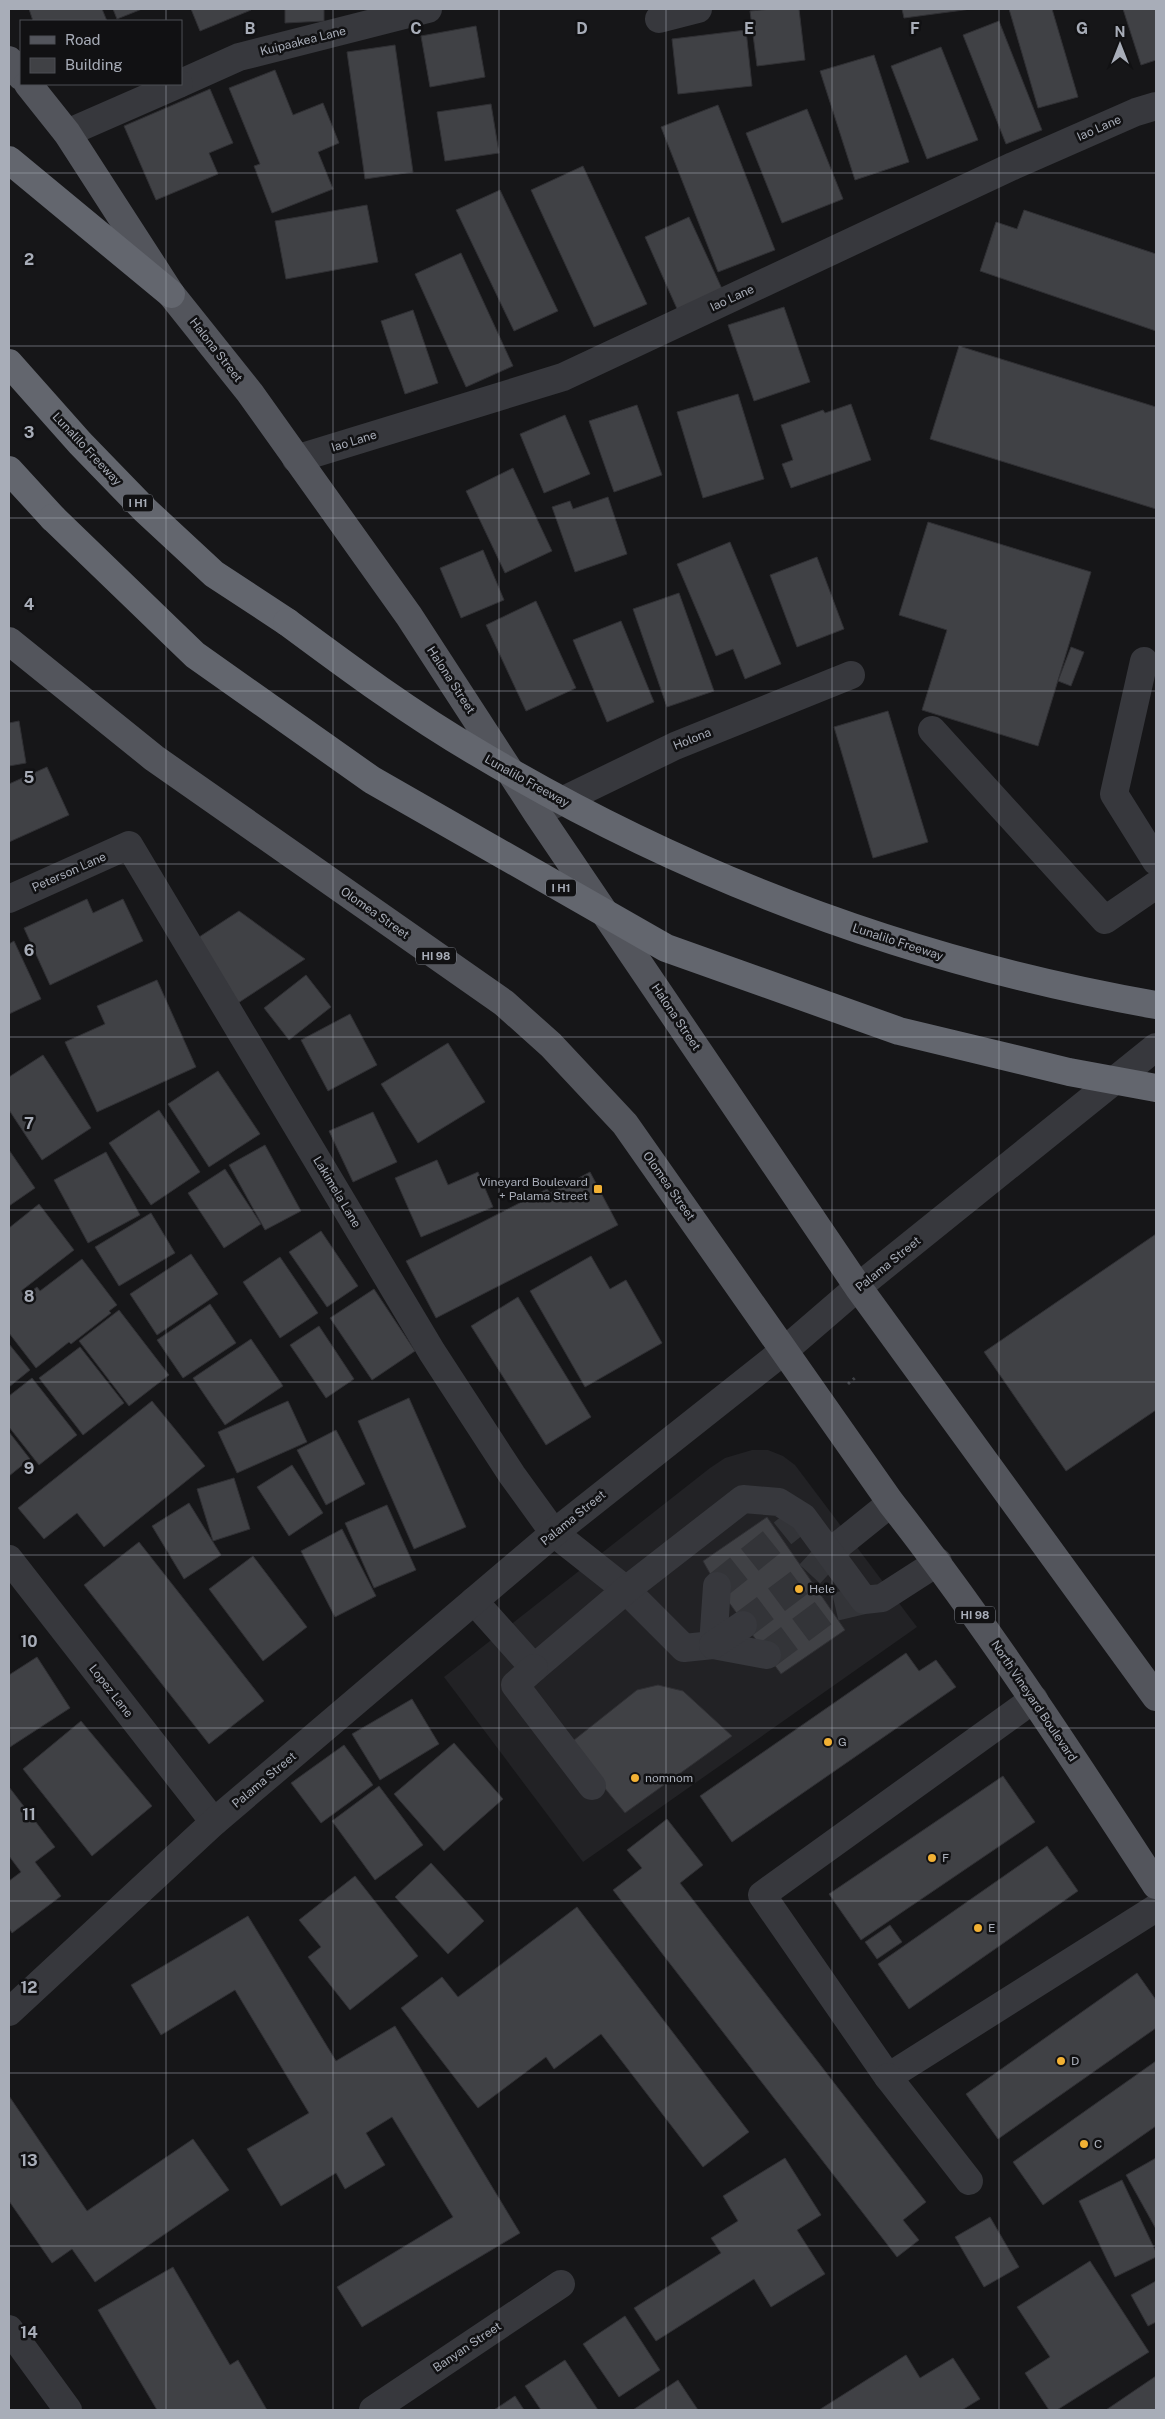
<svg xmlns="http://www.w3.org/2000/svg" width="1165" height="2419" font-family="'Public Sans',sans-serif">
<rect width="100%" height="100%" fill="#161618"/>
<polygon fill="#222225" points="752,1450 768,1450 783,1456 795,1465 917,1627 583,1862 444,1677 710,1468 725,1458"/>
<g fill="#404145" stroke="#303034">
<polygon points="29,9 102,9 107,21 33,21"/>
<polygon points="113,9 142,9 117,19"/>
<polygon points="191,9 250,9 251,10 200,31"/>
<polygon points="285,9 324,9 324,21 285,23"/>
<polygon points="771,9 799,9 805,60 757,66 750,11"/>
<polygon points="902,9 971,9 904,18"/>
<polygon points="1009,9 1052,9 1078,97 1038,108"/>
<polygon points="1123,9 1156,9 1156,60 1141,65"/>
<polygon points="999,21 1042,130 1006,144 963,35"/>
<polygon points="476,26 485,77 430,87 421,36"/>
<polygon points="746,30 752,86 678,94 672,39"/>
<polygon points="395,45 413,172 365,179 347,52"/>
<polygon points="941,47 978,140 927,159 891,66"/>
<polygon points="874,55 909,162 855,180 820,71"/>
<polygon points="275,70 293,115 323,103 339,143 318,152 333,189 272,213 254,166 260,164 229,88"/>
<polygon points="210,89 233,143 209,153 218,174 156,200 124,126"/>
<polygon points="491,104 499,153 445,161 437,112"/>
<polygon points="718,105 775,250 718,272 661,127"/>
<polygon points="807,109 843,199 782,223 746,133"/>
<polygon points="583,166 647,304 594,327 531,190"/>
<polygon points="500,190 558,311 514,331 456,210"/>
<polygon points="367,205 378,262 286,279 275,221"/>
<polygon points="1024,210 1156,254 1156,331 980,271 996,222 1017,229"/>
<polygon points="689,217 723,291 678,311 645,237"/>
<polygon points="461,253 513,366 466,387 415,274"/>
<polygon points="784,307 810,382 754,401 728,325"/>
<polygon points="413,310 438,383 405,394 381,321"/>
<polygon points="959,346 1156,407 1156,509 930,439"/>
<polygon points="738,394 764,479 703,498 677,412"/>
<polygon points="851,404 871,460 791,488 782,464 793,460 781,425 823,410 825,413"/>
<polygon points="637,405 662,475 614,492 589,421"/>
<polygon points="565,415 590,474 544,493 520,434"/>
<polygon points="513,468 552,551 505,573 466,491"/>
<polygon points="608,497 627,554 575,572 552,507 570,501 573,509"/>
<polygon points="928,522 1091,572 1038,746 922,710 947,630 899,615"/>
<polygon points="730,542 781,664 745,679 733,649 716,656 677,564"/>
<polygon points="483,550 504,600 461,618 440,568"/>
<polygon points="817,557 844,629 797,647 770,575"/>
<polygon points="679,593 714,691 667,707 633,609"/>
<polygon points="536,601 576,688 526,711 486,625"/>
<polygon points="621,621 654,702 607,722 573,640"/>
<polygon points="1071,647 1084,652 1071,686 1058,681"/>
<polygon points="888,711 928,842 873,858 834,727"/>
<polygon points="19,721 26,763 9,766 9,723"/>
<polygon points="47,767 69,815 9,842 9,784"/>
<polygon points="87,899 93,913 123,899 143,941 50,985 24,928"/>
<polygon points="239,911 305,959 235,1005 193,941"/>
<polygon points="14,941 41,999 9,1014 9,944"/>
<polygon points="306,975 331,1007 289,1040 264,1008"/>
<polygon points="157,980 196,1067 97,1112 65,1042 105,1024 97,1006"/>
<polygon points="350,1014 377,1065 328,1091 301,1040"/>
<polygon points="448,1043 485,1102 418,1143 381,1084"/>
<polygon points="43,1055 91,1128 42,1160 9,1110 9,1077"/>
<polygon points="218,1071 260,1134 209,1167 168,1104"/>
<polygon points="159,1110 200,1172 151,1205 109,1143"/>
<polygon points="373,1112 397,1162 353,1182 329,1131"/>
<polygon points="265,1145 301,1211 265,1230 229,1165"/>
<polygon points="9,1150 35,1188 9,1206"/>
<polygon points="106,1152 140,1215 88,1243 54,1180"/>
<polygon points="437,1160 448,1185 478,1172 493,1207 421,1237 395,1178"/>
<polygon points="225,1169 261,1224 224,1248 188,1193"/>
<polygon points="590,1172 618,1225 436,1318 406,1261 547,1189 550,1193"/>
<polygon points="39,1204 74,1250 21,1291 25,1296 37,1287 40,1291 82,1259 117,1305 109,1311 111,1313 71,1344 69,1342 36,1368 9,1333 9,1228"/>
<polygon points="151,1213 175,1253 119,1286 95,1247"/>
<polygon points="321,1231 358,1286 327,1307 289,1252"/>
<polygon points="1156,1234 1156,1410 1066,1471 984,1352"/>
<polygon points="191,1254 218,1294 157,1335 130,1294"/>
<polygon points="591,1256 610,1289 626,1280 662,1343 585,1387 530,1291"/>
<polygon points="280,1257 318,1313 280,1338 243,1282"/>
<polygon points="374,1289 415,1351 372,1380 330,1318"/>
<polygon points="518,1297 591,1417 546,1445 471,1326"/>
<polygon points="210,1304 236,1343 183,1378 157,1340"/>
<polygon points="119,1310 169,1375 129,1406 79,1341"/>
<polygon points="319,1326 354,1379 326,1398 290,1345"/>
<polygon points="251,1339 283,1386 225,1425 193,1378"/>
<polygon points="9,1344 30,1370 9,1387"/>
<polygon points="80,1347 124,1403 83,1435 39,1378"/>
<polygon points="32,1378 77,1435 39,1465 9,1427 9,1396"/>
<polygon points="409,1398 466,1527 414,1549 358,1421"/>
<polygon points="152,1401 205,1466 104,1547 77,1513 44,1539 18,1508"/>
<polygon points="288,1401 307,1442 237,1473 218,1432"/>
<polygon points="336,1430 365,1484 326,1505 297,1450"/>
<polygon points="9,1432 30,1459 9,1476"/>
<polygon points="292,1465 323,1513 289,1536 257,1487"/>
<polygon points="234,1478 250,1529 213,1541 197,1489"/>
<polygon points="189,1503 221,1555 184,1579 152,1526"/>
<polygon points="387,1505 416,1570 374,1588 345,1523"/>
<polygon points="767,1517 845,1630 781,1674 717,1586 703,1561"/>
<polygon points="342,1529 376,1596 335,1617 301,1551"/>
<polygon points="139,1542 264,1701 209,1744 84,1585"/>
<polygon points="253,1556 307,1627 263,1661 209,1589"/>
<polygon points="906,1653 919,1671 936,1660 956,1687 732,1842 700,1796"/>
<polygon points="37,1657 70,1708 10,1747 9,1675"/>
<polygon points="658,1685 683,1691 732,1736 625,1813 569,1744 637,1690"/>
<polygon points="412,1699 439,1744 380,1780 352,1734"/>
<polygon points="81,1721 152,1806 92,1856 23,1769"/>
<polygon points="454,1743 503,1799 444,1851 394,1794"/>
<polygon points="344,1745 373,1785 321,1823 291,1783"/>
<polygon points="1003,1776 1035,1822 861,1940 829,1894"/>
<polygon points="379,1786 423,1845 375,1880 332,1821"/>
<polygon points="9,1787 55,1847 35,1862 61,1896 12,1933 9,1928 9,1881 21,1872 9,1856"/>
<polygon points="667,1819 703,1865 680,1883 926,2202 903,2220 919,2240 897,2257 613,1890 642,1868 627,1850"/>
<polygon points="1047,1846 1078,1891 909,2009 878,1964"/>
<polygon points="431,1863 484,1921 448,1954 395,1897"/>
<polygon points="355,1876 418,1956 350,2010 308,1957 321,1947 299,1920"/>
<polygon points="577,1907 749,2132 703,2167 601,2034 554,2069 546,2057 478,2108 401,2008 442,1977 458,1997"/>
<polygon points="248,1916 336,2061 395,2026 520,2233 362,2327 337,2287 453,2217 392,2117 366,2133 385,2165 345,2189 336,2173 281,2206 247,2149 309,2113 235,1990 161,2035 131,1985"/>
<polygon points="890,1925 902,1942 877,1959 865,1942"/>
<polygon points="1137,1973 1156,2000 1156,2028 998,2139 966,2094"/>
<polygon points="1156,2061 1156,2126 1043,2205 1013,2162"/>
<polygon points="9,2096 87,2211 193,2139 229,2190 95,2282 72,2249 52,2263 9,2201"/>
<polygon points="785,2158 821,2215 797,2230 825,2274 771,2307 754,2279 656,2341 634,2308 721,2253 711,2238 738,2221 723,2196"/>
<polygon points="1156,2158 1156,2229 1126,2175"/>
<polygon points="1122,2180 1156,2252 1156,2257 1115,2277 1079,2201"/>
<polygon points="990,2217 1019,2267 984,2287 955,2237"/>
<polygon points="1090,2261 1149,2352 1057,2410 1049,2410 1025,2373 1050,2357 1017,2307"/>
<polygon points="173,2267 230,2365 238,2360 267,2410 157,2410 98,2310"/>
<polygon points="1156,2281 1156,2322 1148,2326 1131,2295"/>
<polygon points="625,2316 660,2370 619,2397 583,2344"/>
<polygon points="906,2355 920,2378 953,2358 980,2399 962,2410 819,2410"/>
<polygon points="565,2360 598,2410 541,2410 525,2386"/>
<polygon points="1156,2376 1156,2410 1106,2410"/>
<polygon points="678,2380 698,2410 633,2410"/>
<polygon points="515,2396 524,2410 494,2410"/>
</g>
<g fill="none" stroke-linecap="round" stroke-linejoin="round">
<g stroke="#333438" stroke-width="28" stroke-dasharray="28 14" stroke-linecap="butt">
<polyline points="717,1586 803,1517"/>
<polyline points="743,1625 808,1576 830,1552"/>
<polyline points="767,1655 830,1608 864,1600"/>
</g>
<polyline stroke="#3d3f44" stroke-width="3" stroke-dasharray="2.5 4" stroke-linecap="butt" points="848,1384 857,1376"/>
<g stroke="#37383d" stroke-width="28">
<polyline points="659,19 698,9"/>
<polyline points="181,83 239,57 428,9"/>
<polyline points="67,133 179,84"/>
<polyline points="296,459 563,377 1013,166 1136,112 1156,106"/>
<polyline points="1144,661 1114,794 1156,861"/>
<polyline points="932,730 1105,920 1156,885"/>
<polyline points="543,810 675,746 851,675"/>
<polyline points="9,899 129,845 432,1352 512,1475 554,1533 626,1590 684,1648 713,1645 717,1586"/>
<polyline points="830,1552 891,1503"/>
<polyline points="9,1559 214,1822"/>
<polyline points="474,1601 534,1668 626,1590 743,1499 779,1502 803,1517 864,1600 882,1598 938,1562"/>
<polyline points="713,1645 767,1655"/>
<polyline points="713,1645 743,1625"/>
<polyline points="534,1668 515,1685 592,1786"/>
<polyline points="1034,1699 762,1895 888,2077 1156,1908"/>
<polyline points="9,2012 214,1822 554,1533 785,1350 858,1287 1156,1047"/>
<polyline points="888,2077 969,2181"/>
<polyline points="9,2329 68,2410"/>
<polyline points="373,2410 561,2284"/>
</g>
<g stroke="#53555c" stroke-width="28">
<polyline points="9,60 21,76"/>
<polyline points="28,84 67,133 171,294 250,393 409,616 537,813 858,1287 1156,1697"/>
<path d="M9,641L154,758L504,1003L551,1045L625,1124L891,1503C987,1625 1071,1755 1156,1885"/>
</g>
<g stroke="#63666e" stroke-width="28">
<polyline points="9,160 171,294"/>
<polyline points="9,363 80,443 145,510 214,574 287,622"/>
<polyline points="9,470 53,518"/>
</g>
<g stroke="#63666e" stroke-width="28">
<polyline points="53,518 195,655 372,780 666,948 899,1031 1069,1072 1156,1088"/>
<path d="M287,622C349,668 411,714 478,753C687,878 916,963 1156,1005"/>
</g>
</g>
<path fill="none" stroke="#a8adb8" stroke-width="1" stroke-opacity="0.55" d="M166,9V21M333,9V2410M499,9V2410M666,9V2410M832,9V2410M999,9V2410M166,84V2410M9,173H1156M9,346H1156M9,518H1156M9,691H1156M9,864H1156M9,1037H1156M9,1210H1156M9,1382H1156M9,1555H1156M9,1728H1156M9,1901H1156M9,2073H1156M9,2246H1156"/>
<g fill="#f2b134" stroke="#111113" stroke-width="2">
<rect x="593" y="1184" width="10" height="10" rx="2.5"/>
<circle cx="799" cy="1589" r="5"/>
<circle cx="828" cy="1742" r="5"/>
<circle cx="635" cy="1778" r="5"/>
<circle cx="932" cy="1858" r="5"/>
<circle cx="978" cy="1928" r="5"/>
<circle cx="1061" cy="2061" r="5"/>
<circle cx="1084" cy="2144" r="5"/>
</g>
<g text-anchor="middle" dominant-baseline="central" stroke-width="5" stroke-linejoin="round" paint-order="stroke">
<g fill="#111113" stroke="#7b7e86" stroke-width="1">
<rect x="123" y="494.5" width="30" height="17" rx="4"/>
<rect x="546" y="879.5" width="30" height="17" rx="4"/>
<rect x="416" y="947.5" width="40" height="17" rx="4"/>
<rect x="955" y="1606.5" width="40" height="17" rx="4"/>
</g>
<g font-size="11" font-weight="bold" fill="#a8adb8">
<text x="138" y="503">I H1</text>
<text x="561" y="888">I H1</text>
<text x="436" y="956">HI 98</text>
<text x="975" y="1615">HI 98</text>
</g>
<g font-size="12" fill="#a8adb8" stroke="#111113">
<text transform="translate(303 41) rotate(-14)">Kuipaakea Lane</text>
<text transform="translate(1099 128) rotate(-24)">Iao Lane</text>
<text transform="translate(732 298) rotate(-25)">Iao Lane</text>
<text transform="translate(216 350) rotate(52)">Halona Street</text>
<text transform="translate(354 441) rotate(-17)">Iao Lane</text>
<text transform="translate(87 449) rotate(47)">Lunalilo Freeway</text>
<text transform="translate(451 680) rotate(57)">Halona Street</text>
<text transform="translate(692 739) rotate(-22)">Holona</text>
<text transform="translate(527 781) rotate(29)">Lunalilo Freeway</text>
<text transform="translate(69 872) rotate(-24)">Peterson Lane</text>
<text transform="translate(375 913) rotate(35)">Olomea Street</text>
<text transform="translate(898 942) rotate(18)">Lunalilo Freeway</text>
<text transform="translate(676 1017) rotate(56)">Halona Street</text>
<text transform="translate(669 1186) rotate(55)">Olomea Street</text>
<text transform="translate(337 1192) rotate(59)">Lakimela Lane</text>
<text transform="translate(888 1264) rotate(-39)">Palama Street</text>
<text transform="translate(573 1518) rotate(-39)">Palama Street</text>
<text transform="translate(111 1691) rotate(52)">Lopez Lane</text>
<text transform="translate(1034 1701) rotate(56)">North Vineyard Boulevard</text>
<text transform="translate(264 1780) rotate(-40)">Palama Street</text>
<text transform="translate(467 2347) rotate(-34)">Banyan Street</text>
</g>
<g font-size="12" fill="#a8adb8" stroke="#111113" text-anchor="start">
<text x="588" y="1182" text-anchor="end">Vineyard Boulevard<tspan x="588" dy="14">+ Palama Street</tspan></text>
<text x="809" y="1589">Hele</text>
<text x="838" y="1742">G</text>
<text x="645" y="1778">nomnom</text>
<text x="942" y="1858">F</text>
<text x="988" y="1928">E</text>
<text x="1071" y="2061">D</text>
<text x="1094" y="2144">C</text>
</g>
</g>
<g font-size="16" text-anchor="middle" font-weight="bold" fill="#a8adb8" stroke="#111113" stroke-width="5" stroke-linejoin="round" paint-order="stroke">
<text x="250" y="34">B</text>
<text x="416" y="34">C</text>
<text x="582" y="34">D</text>
<text x="749" y="34">E</text>
<text x="915" y="34">F</text>
<text x="1082" y="34">G</text>
<text x="29" y="265">2</text>
<text x="29" y="438">3</text>
<text x="29" y="610">4</text>
<text x="29" y="783">5</text>
<text x="29" y="956">6</text>
<text x="29" y="1129">7</text>
<text x="29" y="1302">8</text>
<text x="29" y="1474">9</text>
<text x="29" y="1647">10</text>
<text x="29" y="1820">11</text>
<text x="29" y="1993">12</text>
<text x="29" y="2166">13</text>
<text x="29" y="2338">14</text>
</g>
<rect width="1165" height="2419" fill="none" stroke="#a8adb8" stroke-width="20"/>
<rect x="20" y="20" width="162" height="65" fill="#111113" stroke="#4d4f55"/>
<rect x="30" y="36" width="25" height="8" fill="#53555c" stroke="#4d4f55"/>
<text x="65" y="45" font-size="15" fill="#a8adb8">Road</text>
<rect x="30" y="58" width="25" height="15" fill="#404145" stroke="#4d4f55"/>
<text x="65" y="70" font-size="15" fill="#a8adb8">Building</text>
<g transform="translate(1120 45)" stroke="#111113" stroke-width="4" paint-order="stroke">
<path d="M0-4L9 19L0 12L-9 19Z" fill="#a8adb8"/>
<text y="-8" font-size="14" font-weight="bold" text-anchor="middle" fill="#a8adb8">N</text>
</g>
</svg>
